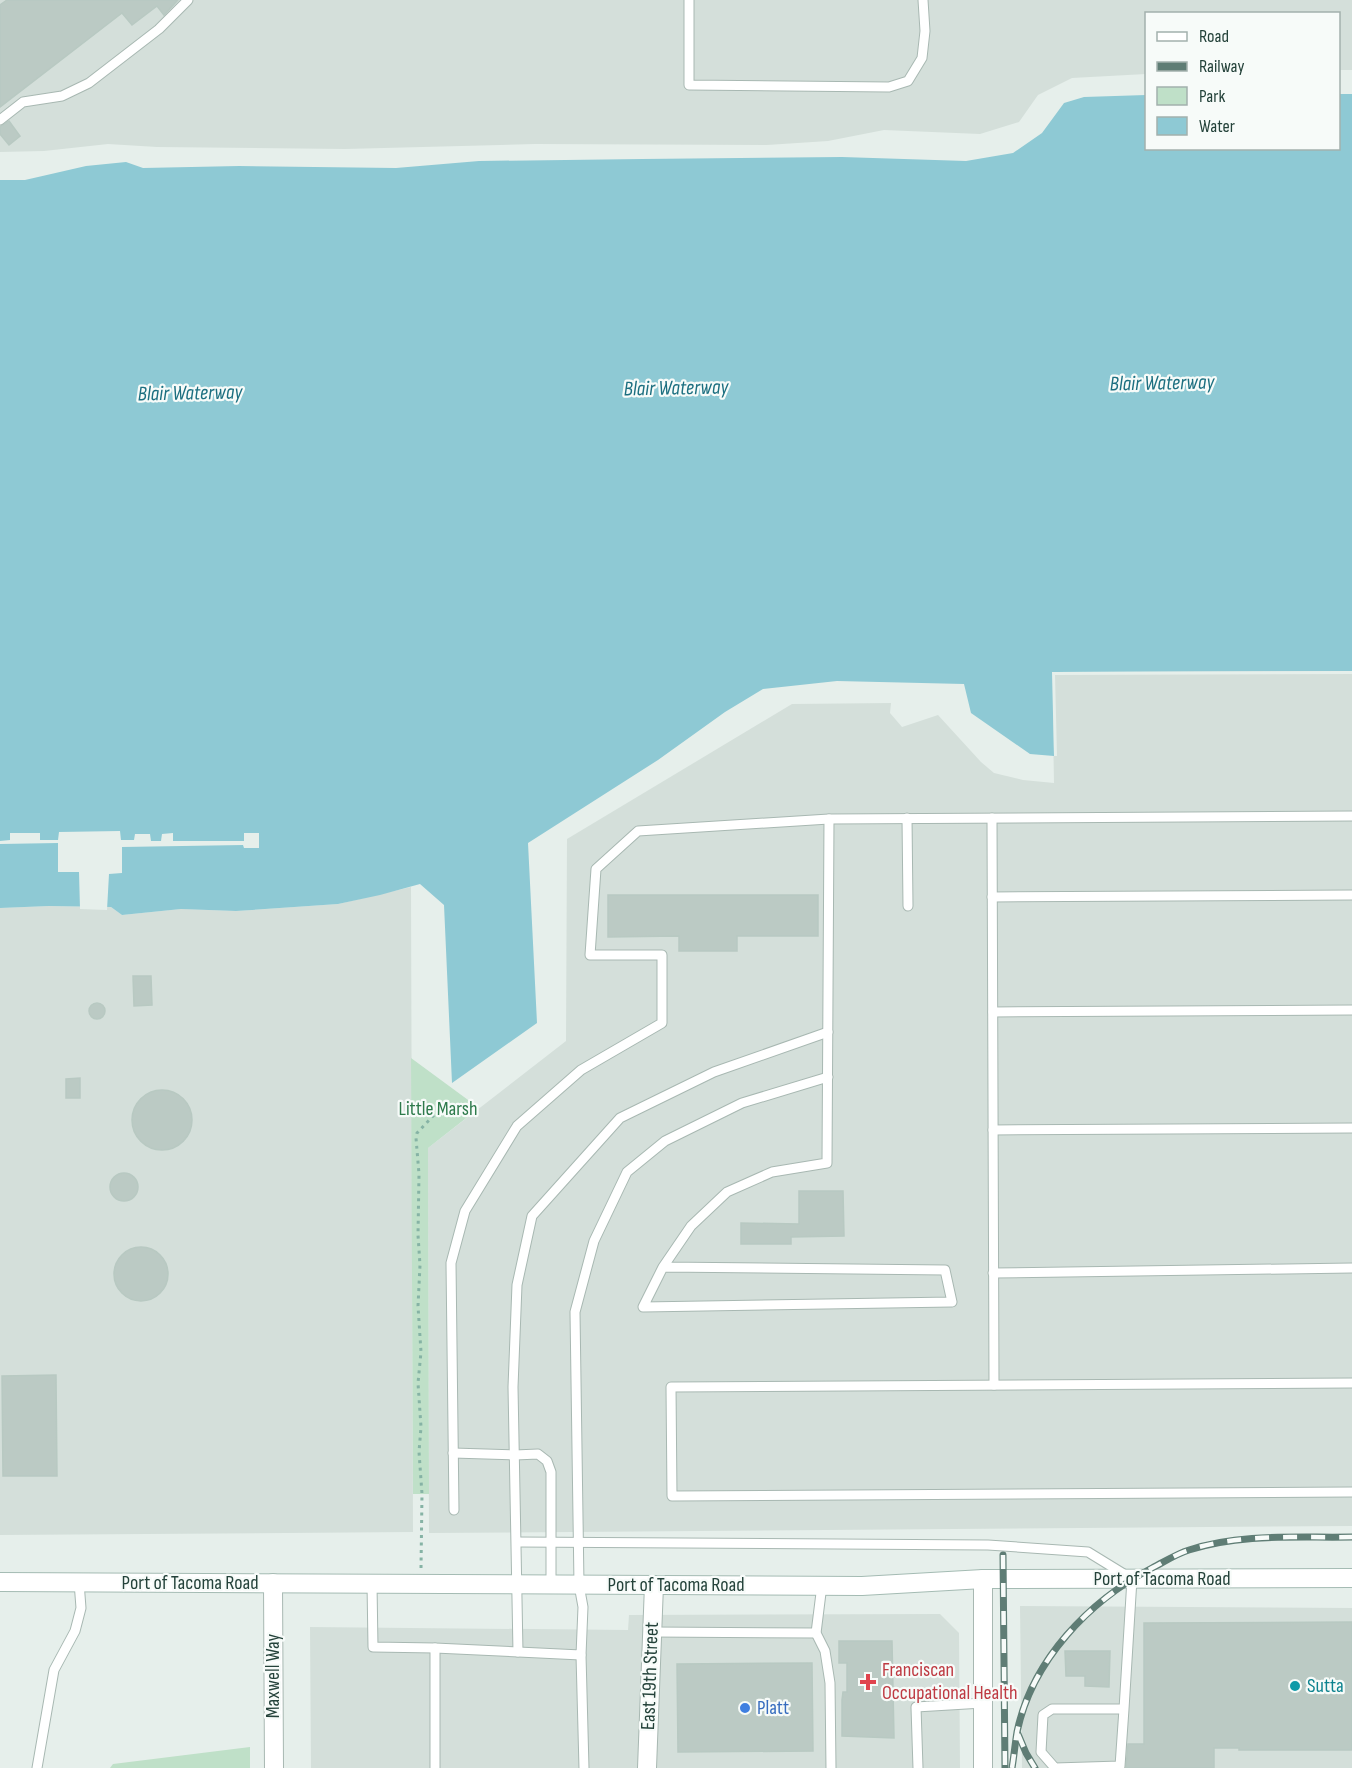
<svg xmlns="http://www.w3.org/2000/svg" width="1352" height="1768" font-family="'Sofia Sans Condensed',sans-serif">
<rect width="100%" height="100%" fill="#e6efeb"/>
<g fill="#d4dfda">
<polygon points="0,0 1352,0 1352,73 1339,73 1338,14 1146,14 1146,77 1021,125 981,137 767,148 0,155"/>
<polygon points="1352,671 1352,1526 429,1533 428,1148 566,1041 567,839 792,704 891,703 890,713 902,727 938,715 981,762 994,773 1023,780 1054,783 1052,672"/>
<polygon points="411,887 413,1532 0,1535 0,908 49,906 111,907 122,915 181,909 236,911 338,904"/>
<polygon points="1020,1606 1352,1608 1352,1768 1022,1768"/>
<polygon points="940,1614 959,1633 960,1768 311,1768 310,1627 628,1630 629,1615"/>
</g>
<g fill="#bfe0c8">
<polygon points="411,1058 479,1108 428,1148 429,1494 413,1494"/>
<polygon points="250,1747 250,1768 110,1768 113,1764"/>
</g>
<polygon fill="#8ec9d4" points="1339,73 1352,73 1352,671 1053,672 1054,756 1030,754 971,713 964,684 837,681 763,689 725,712 658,760 528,843 537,1023 452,1083 444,905 420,884 380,895 338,904 236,911 181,909 122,915 111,907 49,906 0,908 0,155 157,150 767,148 981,137 1021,125 1040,97 1146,77 1146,148 1338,148"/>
<g fill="#e6efeb">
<polygon points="1338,70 1352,70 1352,94 1339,94"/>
<polygon points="1146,74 1146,95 1084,97 1064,103 1042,133 1013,153 966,161 842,157 642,159 479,161 396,168 239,166 143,168 126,162 86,166 25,180 0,180 0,152 44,151 108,144 157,147 345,149 535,144 767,145 828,141 884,130 980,134 1019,122 1038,95 1072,78"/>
<polygon points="1352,671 1352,674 1055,675 1057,756 1054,756 1052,672"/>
<polygon points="120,831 121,840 134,840 135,834 150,834 151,841 161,841 162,834 173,833 173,841 244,841 244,833 259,833 259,848 244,848 243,845 122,847 122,873 109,874 107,910 80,909 79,872 58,872 58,843 0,844 0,841 10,840 10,833 40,833 40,840 58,840 59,832"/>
</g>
<g fill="#bbcac4" stroke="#b8c9c2" stroke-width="1.5">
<polygon points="7,0 178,0 164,15 157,6 132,25 122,13 0,107 0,5"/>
<polygon points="9,121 20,136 9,145 0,134 0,127"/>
<polygon points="608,895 818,895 818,936 737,936 737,951 679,951 679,936 608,937"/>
<polygon points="133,976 151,976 152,1005 134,1006"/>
<circle cx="97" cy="1011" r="8"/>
<polygon points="80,1078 80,1098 66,1098 66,1079"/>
<circle cx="162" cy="1120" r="30"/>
<circle cx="124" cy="1187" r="14"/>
<polygon points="799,1191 843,1191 844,1236 791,1237 791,1244 741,1244 741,1223 799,1224"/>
<circle cx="141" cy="1274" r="27"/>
<polygon points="56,1375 57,1476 3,1476 2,1376"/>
<polygon points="1352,1622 1352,1750 1239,1750 1239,1748 1214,1748 1214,1768 1126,1768 1128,1744 1144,1744 1144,1623"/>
<polygon points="839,1641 892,1641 894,1738 842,1736 842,1700 843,1692 847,1692 847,1663 839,1663"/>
<polygon points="1065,1651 1110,1651 1109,1687 1085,1686 1085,1676 1066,1676"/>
<polygon points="812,1663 813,1751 678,1752 677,1664"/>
</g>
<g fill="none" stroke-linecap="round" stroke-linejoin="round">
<g stroke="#a8b8b2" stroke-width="11">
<g id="service">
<polyline points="689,0 689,85 889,87 908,81 922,58 925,31 923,0"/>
<polyline points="0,120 23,102 62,96 89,83 159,29 188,0"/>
<polyline points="907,818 908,906"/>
<polyline points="992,818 994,1385"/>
<polyline points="992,897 1352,895"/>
<polyline points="993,1012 1352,1010"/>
<polyline points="993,1130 1352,1128"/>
<polyline points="663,1267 945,1270 952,1302 643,1307 663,1267 691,1226 727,1192 772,1172 827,1163 829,819"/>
<polyline points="993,1273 1352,1268"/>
<polyline points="1352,1383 671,1387 672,1496 1352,1492"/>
<polyline points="453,1453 515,1455 538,1454 547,1461 551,1472 551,1583"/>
<polyline points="454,1510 451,1263 465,1211 517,1126 581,1070 662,1023 662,955 590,955 596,869 638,831 829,819 1352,816"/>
<polyline points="517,1542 988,1545 1088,1552 1132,1579 1124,1709 1052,1709 1043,1715 1041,1752 1055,1768 1120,1766 1124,1709"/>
<polyline points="372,1584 373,1647 435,1648 581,1655 583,1607 579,1585 575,1312 594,1241 627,1172 665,1141 742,1103 828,1077"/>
<polyline points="822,1585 816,1633 825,1651 830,1683 831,1768"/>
<polyline points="652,1632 816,1633"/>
<polyline points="435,1648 435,1768"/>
<polyline points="518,1652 513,1387 517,1285 532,1216 620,1118 714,1072 828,1032"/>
<polyline points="581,1655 584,1768"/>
<polyline points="37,1768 54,1670 75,1631 81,1608 79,1582"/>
<polyline points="918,1768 916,1707 983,1703"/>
</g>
</g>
<g stroke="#a8b8b2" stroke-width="20">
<g id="minor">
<polyline points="273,1583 274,1768"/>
<polyline points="647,1768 654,1585"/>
</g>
</g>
<g stroke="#a8b8b2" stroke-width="20">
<polyline id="tertiary" points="983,1768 983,1579"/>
</g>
<g stroke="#a4bbb3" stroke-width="20">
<polyline id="secondary" points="0,1582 862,1586 983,1579 1352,1578"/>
</g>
<polyline stroke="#86b3a5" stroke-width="3" stroke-dasharray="3 4.5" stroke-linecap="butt" points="421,1568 422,1494 419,1452 421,1427 418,1383 421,1352 418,1306 420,1265 418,1235 419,1174 416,1138 417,1133 434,1115"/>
<use href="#service" stroke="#fff" stroke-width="9"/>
<use href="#minor" stroke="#fff" stroke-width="18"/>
<use href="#tertiary" stroke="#fff" stroke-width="18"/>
<use href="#secondary" stroke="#fff" stroke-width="18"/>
<g stroke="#5f7d75" stroke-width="7">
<g id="rail">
<polyline points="1003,1555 1005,1768"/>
<polyline points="1018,1734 1026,1753 1035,1768"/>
<path d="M1012,1768C1014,1756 1015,1744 1017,1732C1032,1660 1089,1601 1152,1568C1164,1562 1176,1554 1189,1550C1241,1533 1298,1538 1352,1537"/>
</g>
</g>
<use href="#rail" stroke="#f7fbf9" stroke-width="4.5" stroke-dasharray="14" stroke-linecap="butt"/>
</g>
<path fill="#e0444e" stroke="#f7fbf9" stroke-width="2" d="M865 1673h6v6h6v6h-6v6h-6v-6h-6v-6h6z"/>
<circle fill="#0f9aa8" stroke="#f7fbf9" stroke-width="2" cx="1295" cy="1686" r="6"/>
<circle fill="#3f7fe0" stroke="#f7fbf9" stroke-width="2" cx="745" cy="1708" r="6"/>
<g text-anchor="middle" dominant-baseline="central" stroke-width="4.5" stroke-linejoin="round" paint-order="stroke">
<g font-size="20" fill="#2d7a4b" stroke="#f7fbf9">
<text x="438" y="1109">Little Marsh</text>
</g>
<g font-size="20" fill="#24423a" stroke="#f7fbf9">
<text x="1162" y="1579">Port of Tacoma Road</text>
<text x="190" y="1583">Port of Tacoma Road</text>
<text x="676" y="1585">Port of Tacoma Road</text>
<text transform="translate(273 1676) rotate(-90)">Maxwell Way</text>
<text transform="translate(650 1676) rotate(-88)">East 19th Street</text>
</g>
<g font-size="20" fill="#be3a42" stroke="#f7fbf9" text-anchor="start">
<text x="882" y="1670">Franciscan<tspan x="882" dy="23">Occupational Health</tspan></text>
</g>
<g font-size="20" fill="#0d838f" stroke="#f7fbf9" text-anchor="start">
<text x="1307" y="1686">Sutta</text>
</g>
<g font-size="20" fill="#366cbe" stroke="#f7fbf9" text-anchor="start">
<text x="757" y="1708">Platt</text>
</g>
<g font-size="21" font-style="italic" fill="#1c6f80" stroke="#f7fbf9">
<text transform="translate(1162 383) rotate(-1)">Blair Waterway</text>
<text transform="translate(676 388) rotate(-1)">Blair Waterway</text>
<text transform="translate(190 393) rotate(-1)">Blair Waterway</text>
</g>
</g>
<rect x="1145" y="12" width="195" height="138" fill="#f7fbf9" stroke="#a3b1ad" stroke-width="1.5"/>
<rect x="1157" y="32" width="30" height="9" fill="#ffffff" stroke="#a3b1ad" stroke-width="1.5"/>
<text x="1199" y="42" font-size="18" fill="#24423a">Road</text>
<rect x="1157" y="62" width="30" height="9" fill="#5f7d75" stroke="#a3b1ad" stroke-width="1.5"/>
<text x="1199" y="72" font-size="18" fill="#24423a">Railway</text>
<rect x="1157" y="87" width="30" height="18" fill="#bfe0c8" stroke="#a3b1ad" stroke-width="1.5"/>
<text x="1199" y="102" font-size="18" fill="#24423a">Park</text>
<rect x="1157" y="117" width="30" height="18" fill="#8ec9d4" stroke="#a3b1ad" stroke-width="1.5"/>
<text x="1199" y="132" font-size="18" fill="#24423a">Water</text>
</svg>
